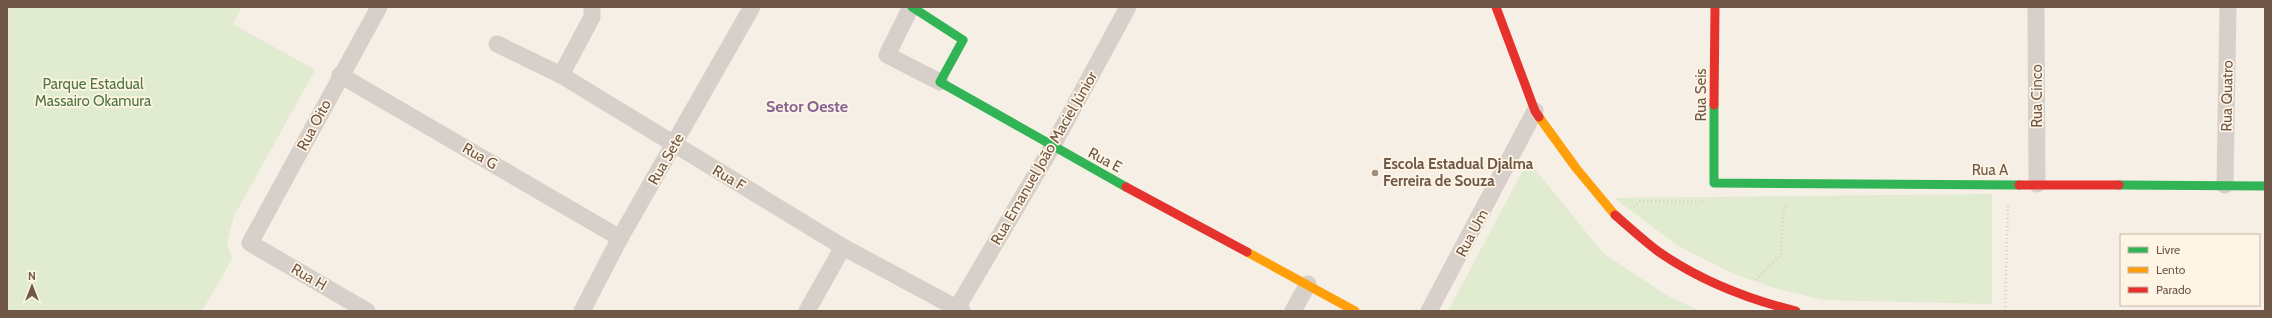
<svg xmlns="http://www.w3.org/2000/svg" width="2272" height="318" font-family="Cabin,sans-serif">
<rect width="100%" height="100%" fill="#f5efe5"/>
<g fill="#e0ebd0">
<polygon points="7,7 242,7 233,24 315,70 234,216 227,243 232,259 202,311 7,311"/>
<polygon points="1528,161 1604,254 1668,296 1701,311 1448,311"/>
<polygon points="1992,194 1992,304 1824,300 1774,288 1734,274 1678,246 1614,198"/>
</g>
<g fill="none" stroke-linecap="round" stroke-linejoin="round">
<g stroke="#d6cfc8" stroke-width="2.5" stroke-dasharray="1 3" stroke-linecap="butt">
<polyline points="1634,207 1639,201 1703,202 1705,199"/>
<polyline points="1756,280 1781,254 1783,214 1787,204"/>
<polyline points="2005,311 2008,203"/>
</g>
<g stroke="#d7cfc9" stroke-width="17">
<polyline points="911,7 887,55 940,82"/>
<polyline points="2036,7 2037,184"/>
<polyline points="497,44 561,75 843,247 962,311"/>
<polyline points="340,75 620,238"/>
<polyline points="561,75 592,17 592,7"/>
<polyline points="2225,185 2228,7"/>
<polyline points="957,308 1052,147 1128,7"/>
<polyline points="367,311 250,243 379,7"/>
<polyline points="582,311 620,238 752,7"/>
<polyline points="807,311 843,247"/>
<polyline points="1293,311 1308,284"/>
<polyline points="1429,311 1535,111"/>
</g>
<g stroke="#30b455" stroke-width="9">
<polyline points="912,7 963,40 940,82 1126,187"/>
<polyline points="1714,105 1714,183 2019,185"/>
<polyline points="2119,185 2265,186"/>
</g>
<g stroke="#ff9f0a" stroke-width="9">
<polyline points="1539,117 1576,168 1615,215"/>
<polyline points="1247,252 1355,311"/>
</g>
<g stroke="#e5322d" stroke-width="9">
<polyline points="1496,7 1535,111 1539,117"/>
<polyline points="1714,105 1715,7"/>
<polyline points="2019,185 2119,185"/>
<polyline points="1126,187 1247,252"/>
<path d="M1615,215C1629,227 1644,241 1659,252C1701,281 1747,299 1796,311"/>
</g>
</g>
<circle fill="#9f8d7f" stroke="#fff5e5" stroke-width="1.5" cx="1375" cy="173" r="4"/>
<g text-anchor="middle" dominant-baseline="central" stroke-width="3.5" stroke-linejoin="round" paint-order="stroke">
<g font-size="15" fill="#4e7741" stroke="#fff5e5">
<text x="93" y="84">Parque Estadual<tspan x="93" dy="17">Massairo Okamura</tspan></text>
</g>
<g font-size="15" fill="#705848" stroke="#fff5e5">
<text transform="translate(1701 95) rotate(-90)">Rua Seis</text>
<text transform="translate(2037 96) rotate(-90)">Rua Cinco</text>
<text transform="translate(2227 96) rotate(-89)">Rua Quatro</text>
<text transform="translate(314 125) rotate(-62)">Rua Oito</text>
<text transform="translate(480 156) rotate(30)">Rua G</text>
<text transform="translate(1044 158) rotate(-60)">Rua Emanuel João Maciel Júnior</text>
<text transform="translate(666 159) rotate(-60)">Rua Sete</text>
<text transform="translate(1105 160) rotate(28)">Rua E</text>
<text x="1990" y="170">Rua A</text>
<text transform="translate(729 178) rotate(31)">Rua F</text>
<text transform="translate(1472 233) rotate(-62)">Rua Um</text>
<text transform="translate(309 277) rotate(30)">Rua H</text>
</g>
<g font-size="15" font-weight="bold" fill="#705848" stroke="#fff5e5" text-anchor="start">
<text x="1383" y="164">Escola Estadual Djalma<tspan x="1383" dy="17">Ferreira de Souza</tspan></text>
</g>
<g font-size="16" font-weight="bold" fill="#866394" stroke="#fff5e5">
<text x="807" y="106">Setor Oeste</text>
</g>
</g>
<rect width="2272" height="318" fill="none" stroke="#705848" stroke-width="16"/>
<rect x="2120" y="234" width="140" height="72" fill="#fff5e5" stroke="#c6b6a6"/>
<rect x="2128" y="247" width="20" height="6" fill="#30b455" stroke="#c6b6a6"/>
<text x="2156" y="254" font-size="12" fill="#705848">Livre</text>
<rect x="2128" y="267" width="20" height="6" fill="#ff9f0a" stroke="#c6b6a6"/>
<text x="2156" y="274" font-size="12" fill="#705848">Lento</text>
<rect x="2128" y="287" width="20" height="6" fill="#e5322d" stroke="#c6b6a6"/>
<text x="2156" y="294" font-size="12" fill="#705848">Parado</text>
<g transform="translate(32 286)" stroke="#fff5e5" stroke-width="3" paint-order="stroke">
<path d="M0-3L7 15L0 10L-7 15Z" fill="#705848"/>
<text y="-6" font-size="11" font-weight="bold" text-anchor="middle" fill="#705848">N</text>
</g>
</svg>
